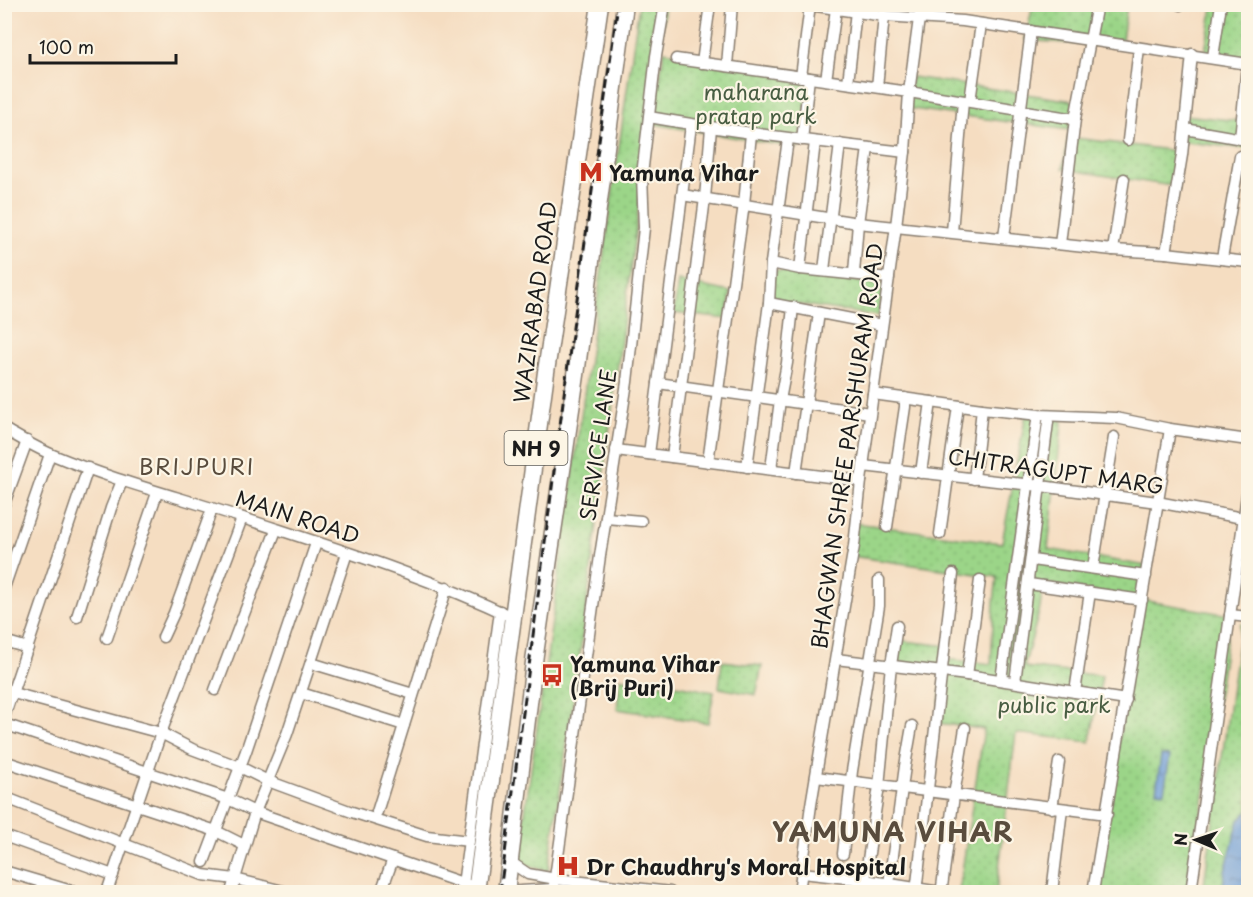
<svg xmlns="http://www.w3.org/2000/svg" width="1253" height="897" font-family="'Playpen Sans',sans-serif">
<defs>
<pattern id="grass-dots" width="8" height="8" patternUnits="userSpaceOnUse" patternTransform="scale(1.5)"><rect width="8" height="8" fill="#9bd588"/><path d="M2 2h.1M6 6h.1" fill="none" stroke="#85b675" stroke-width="1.8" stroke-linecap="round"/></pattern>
<pattern id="water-ripples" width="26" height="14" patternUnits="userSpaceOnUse" patternTransform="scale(1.5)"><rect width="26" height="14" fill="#6d9cd6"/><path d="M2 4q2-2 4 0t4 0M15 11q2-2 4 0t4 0" fill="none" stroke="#597ead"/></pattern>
</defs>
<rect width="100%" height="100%" fill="#fcf5e5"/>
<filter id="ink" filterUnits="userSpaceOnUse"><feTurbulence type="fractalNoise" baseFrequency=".0167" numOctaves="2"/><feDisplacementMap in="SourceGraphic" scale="12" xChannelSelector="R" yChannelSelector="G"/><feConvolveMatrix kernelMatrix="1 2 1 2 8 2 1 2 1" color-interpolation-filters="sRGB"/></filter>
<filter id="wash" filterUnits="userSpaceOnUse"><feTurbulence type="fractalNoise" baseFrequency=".008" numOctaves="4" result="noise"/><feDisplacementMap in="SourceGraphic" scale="24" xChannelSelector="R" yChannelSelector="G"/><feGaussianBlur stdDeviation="1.35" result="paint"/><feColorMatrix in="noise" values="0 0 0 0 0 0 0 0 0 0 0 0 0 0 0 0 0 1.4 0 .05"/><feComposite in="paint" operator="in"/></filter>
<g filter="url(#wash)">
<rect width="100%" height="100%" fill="#f5ddc1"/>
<g fill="url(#grass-dots)" stroke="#5c7852" stroke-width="1.5">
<polygon points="639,5 665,5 580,654 548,871 518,862"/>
<polygon points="1033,5 1127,5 1121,47 1025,40"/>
<polygon points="1213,5 1248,5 1248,62 1204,56"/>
<polygon points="664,51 812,74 798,148 653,124"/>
<polygon points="912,77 1073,101 1069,130 906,108"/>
<polygon points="1184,115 1248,122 1248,149 1177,141"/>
<polygon points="1068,137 1176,151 1171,186 1063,169"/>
<polygon points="773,270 884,285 878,316 771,300"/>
<polygon points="678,281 731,292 727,319 674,313"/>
<polygon points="1026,414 1063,416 1048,549 1147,566 1142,600 1230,615 1190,892 1095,892 1141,600 1043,583 1040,608 1024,667 1102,676 1090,742 1016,733 996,892 959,891 984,729 937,723 943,670 892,660 895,640 948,646 946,659 991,664 994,602 997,577 852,556 856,523 1002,543"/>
<polygon points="1241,623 1248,624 1248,892 1203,892"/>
<polygon points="722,661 762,666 756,695 719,688"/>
<polygon points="620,678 641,683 676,685 714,692 708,723 617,709"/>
</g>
<g fill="url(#water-ripples)" stroke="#445c79" stroke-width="1.5">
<polygon points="1161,755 1170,756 1164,792 1156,791"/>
<polygon points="1248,811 1248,892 1222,892 1225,871 1239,820"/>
</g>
</g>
<g filter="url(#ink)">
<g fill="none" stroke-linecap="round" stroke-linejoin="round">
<g stroke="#887c6e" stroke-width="13">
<g id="minor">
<polyline points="803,4 884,16 963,21 1248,64"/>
<polyline points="1180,5 1180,4"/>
<polyline points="1213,57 1221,4"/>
<polyline points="676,59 909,92 1075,119"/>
<polyline points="702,63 710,4"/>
<polyline points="727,66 732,4"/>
<polyline points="801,77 810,5"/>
<polyline points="826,80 836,9"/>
<polyline points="848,83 856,11"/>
<polyline points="877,87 884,16"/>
<polyline points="970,101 981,24"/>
<path d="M649,117C734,132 819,142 905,152"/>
<polyline points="1185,129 1248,140"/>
<polyline points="1240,139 1247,64"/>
<polyline points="802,140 809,78"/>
<polyline points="1128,140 1139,48"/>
<polyline points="682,195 858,223 1113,250 1166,253 1248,262"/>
<polyline points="952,232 963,101"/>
<polyline points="1004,237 1031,31"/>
<polyline points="1060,244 1075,119 1097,4"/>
<polyline points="1113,250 1124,179"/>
<polyline points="1166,253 1182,155 1192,54"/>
<polyline points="1222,258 1240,156"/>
<polyline points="771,263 800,269 889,278"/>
<polyline points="800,269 815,142"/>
<polyline points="824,270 840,144"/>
<polyline points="854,273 858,223 868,148"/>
<polyline points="769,303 882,325"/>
<polyline points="658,383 870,413"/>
<polyline points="873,394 982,409 1039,415 1116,418 1170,429 1248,440"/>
<path d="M4,429C20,438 36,448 53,455C115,481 179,497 243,518C334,548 426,576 512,617"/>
<polyline points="616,450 861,481"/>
<polyline points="649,454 691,125"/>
<polyline points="672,457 705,198 711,128"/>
<polyline points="708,462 744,204 751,134"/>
<polyline points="863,466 1041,486 1157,502 1248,519"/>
<polyline points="747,467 769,303 771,263 788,139"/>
<polyline points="771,469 780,400 787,363 793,307"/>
<polyline points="796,473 819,313"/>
<polyline points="921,473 931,402"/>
<polyline points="974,479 982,409"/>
<polyline points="4,504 27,441"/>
<polyline points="606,518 641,521"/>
<polyline points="887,527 905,407 905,398"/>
<polyline points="940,534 958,406"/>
<polyline points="1032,560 1146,576"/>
<polyline points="1093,568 1114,437"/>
<polyline points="1029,584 1142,600"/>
<polyline points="4,588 50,454"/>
<polyline points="1230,615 1248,617"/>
<polyline points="77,617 111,508 122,481"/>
<polyline points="163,637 174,613 212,509"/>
<polyline points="107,638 157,493"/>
<polyline points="4,641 28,648"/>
<polyline points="836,659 967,675 980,580"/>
<polyline points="311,663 413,694"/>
<polyline points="967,675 1126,700"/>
<polyline points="1001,680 1037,421"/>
<polyline points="1015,682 1048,422"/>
<polyline points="215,690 276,530"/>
<polyline points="1075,692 1090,592"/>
<polyline points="13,693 161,733 192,749 240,767 268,781 352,812 427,836 469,841"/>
<polyline points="301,693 404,725"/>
<polyline points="4,717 88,468"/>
<polyline points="4,724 228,799 255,812 477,888"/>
<polyline points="4,761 216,831 244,845"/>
<polyline points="816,777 1107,814"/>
<polyline points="4,797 203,875 235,879 287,892"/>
<polyline points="1052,808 1059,762"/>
<polyline points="377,812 447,587"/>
<polyline points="4,836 113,875"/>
<polyline points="843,854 852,771 879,606 879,580"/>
<polyline points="509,861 528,874 556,879 670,892"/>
<polyline points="204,862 246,751 316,543"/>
<polyline points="4,871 75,892"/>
<polyline points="802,873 865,880 940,892"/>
<polyline points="865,880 879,786 891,665 897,626"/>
<polyline points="889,884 905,766 912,726"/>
<polyline points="942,887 954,795 965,728"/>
<polyline points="107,892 161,733 242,518"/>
<polyline points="231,892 255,812 287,734 347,553"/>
<polyline points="381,892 393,859"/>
<polyline points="462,892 500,611"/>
<polyline points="506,892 553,889 575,892"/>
<polyline points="553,892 600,556 627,382 644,228 642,175 656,56 665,4"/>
<polyline points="799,892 811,805 854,546 861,481 896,226 905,152 909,92 921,4"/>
<polyline points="916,892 953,574"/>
<polyline points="1052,892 1062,809"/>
<polyline points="1093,892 1170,429"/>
<polyline points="1191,892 1248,488"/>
</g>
</g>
<g stroke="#887c6e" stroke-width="19">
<g id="highway">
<polyline points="476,892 546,372 600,4"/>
<polyline points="506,892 535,654 576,375 625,4"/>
</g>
</g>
<use href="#minor" stroke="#fff" stroke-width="10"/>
<use href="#highway" stroke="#fff" stroke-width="16"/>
<polyline stroke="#1c1c1c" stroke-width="3" stroke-dasharray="9 4.5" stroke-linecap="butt" points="500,892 567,371 618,4"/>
</g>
</g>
<defs>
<g id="metro-bare" transform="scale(1.8)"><path d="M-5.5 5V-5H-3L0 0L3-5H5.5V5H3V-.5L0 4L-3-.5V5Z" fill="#c8321e" stroke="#fcf5e5" stroke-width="2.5" paint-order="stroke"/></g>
<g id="bus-bare" transform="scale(1.8)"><path d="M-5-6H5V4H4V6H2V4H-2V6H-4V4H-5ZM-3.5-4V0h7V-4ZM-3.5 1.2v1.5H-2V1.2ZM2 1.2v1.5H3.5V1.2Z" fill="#c8321e" stroke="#fcf5e5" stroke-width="2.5" paint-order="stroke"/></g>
<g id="hospital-bare" transform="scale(1.8)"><path d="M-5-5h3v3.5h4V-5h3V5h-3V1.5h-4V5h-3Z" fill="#c8321e" stroke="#fcf5e5" stroke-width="2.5" paint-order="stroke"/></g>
</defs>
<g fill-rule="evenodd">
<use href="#metro-bare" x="591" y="172"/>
<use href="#bus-bare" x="552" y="675"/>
<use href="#hospital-bare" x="568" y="866"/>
</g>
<g text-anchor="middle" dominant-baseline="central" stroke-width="4.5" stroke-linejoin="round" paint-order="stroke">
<rect fill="#fcf5e5" stroke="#5f5d58" stroke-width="1.5" x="504.5" y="431" width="63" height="34" rx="4.5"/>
<g font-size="20" font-weight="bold" fill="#1c1c1c">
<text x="536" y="448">NH 9</text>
</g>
<g font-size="21" fill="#485d42" stroke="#fcf5e5">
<text x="756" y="91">maharana<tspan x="756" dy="24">pratap park</tspan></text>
<text x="1054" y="704">public park</text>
</g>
<g font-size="21" font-weight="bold" fill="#1c1c1c" stroke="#fcf5e5" text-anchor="start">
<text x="609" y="172">Yamuna Vihar</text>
<text x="570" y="663">Yamuna Vihar<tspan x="570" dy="24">(Brij Puri)</tspan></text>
<text x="586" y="866">Dr Chaudhry's Moral Hospital</text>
</g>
<g font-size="21" fill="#1c1c1c" stroke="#fcf5e5">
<text transform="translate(534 302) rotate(-82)">WAZIRABAD ROAD</text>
<text transform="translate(597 445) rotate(-82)">SERVICE LANE</text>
<text transform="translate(846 446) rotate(-82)">BHAGWAN SHREE PARSHURAM ROAD</text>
<text transform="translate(1056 470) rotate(8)">CHITRAGUPT MARG</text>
<text transform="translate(298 516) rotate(18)">MAIN ROAD</text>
</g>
<g font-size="22" letter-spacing="1.5" fill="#594c3d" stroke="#fcf5e5">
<text x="197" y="465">BRIJPURI</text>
</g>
<g font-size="27" font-weight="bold" letter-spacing="1.5" fill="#594c3d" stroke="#fcf5e5">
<text x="893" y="830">YAMUNA VIHAR</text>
</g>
</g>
<rect width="1253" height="897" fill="none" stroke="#fcf5e5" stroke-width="24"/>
<g transform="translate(1196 840) rotate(272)" stroke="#fcf5e5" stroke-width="4.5" paint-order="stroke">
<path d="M0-4.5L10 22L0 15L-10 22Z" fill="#1c1c1c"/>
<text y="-9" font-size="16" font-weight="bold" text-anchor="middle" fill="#1c1c1c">N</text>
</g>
<path d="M30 54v9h146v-9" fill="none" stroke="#1c1c1c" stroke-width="3"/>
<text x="39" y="54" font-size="18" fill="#1c1c1c" stroke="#fcf5e5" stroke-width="4.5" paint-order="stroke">100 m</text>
</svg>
